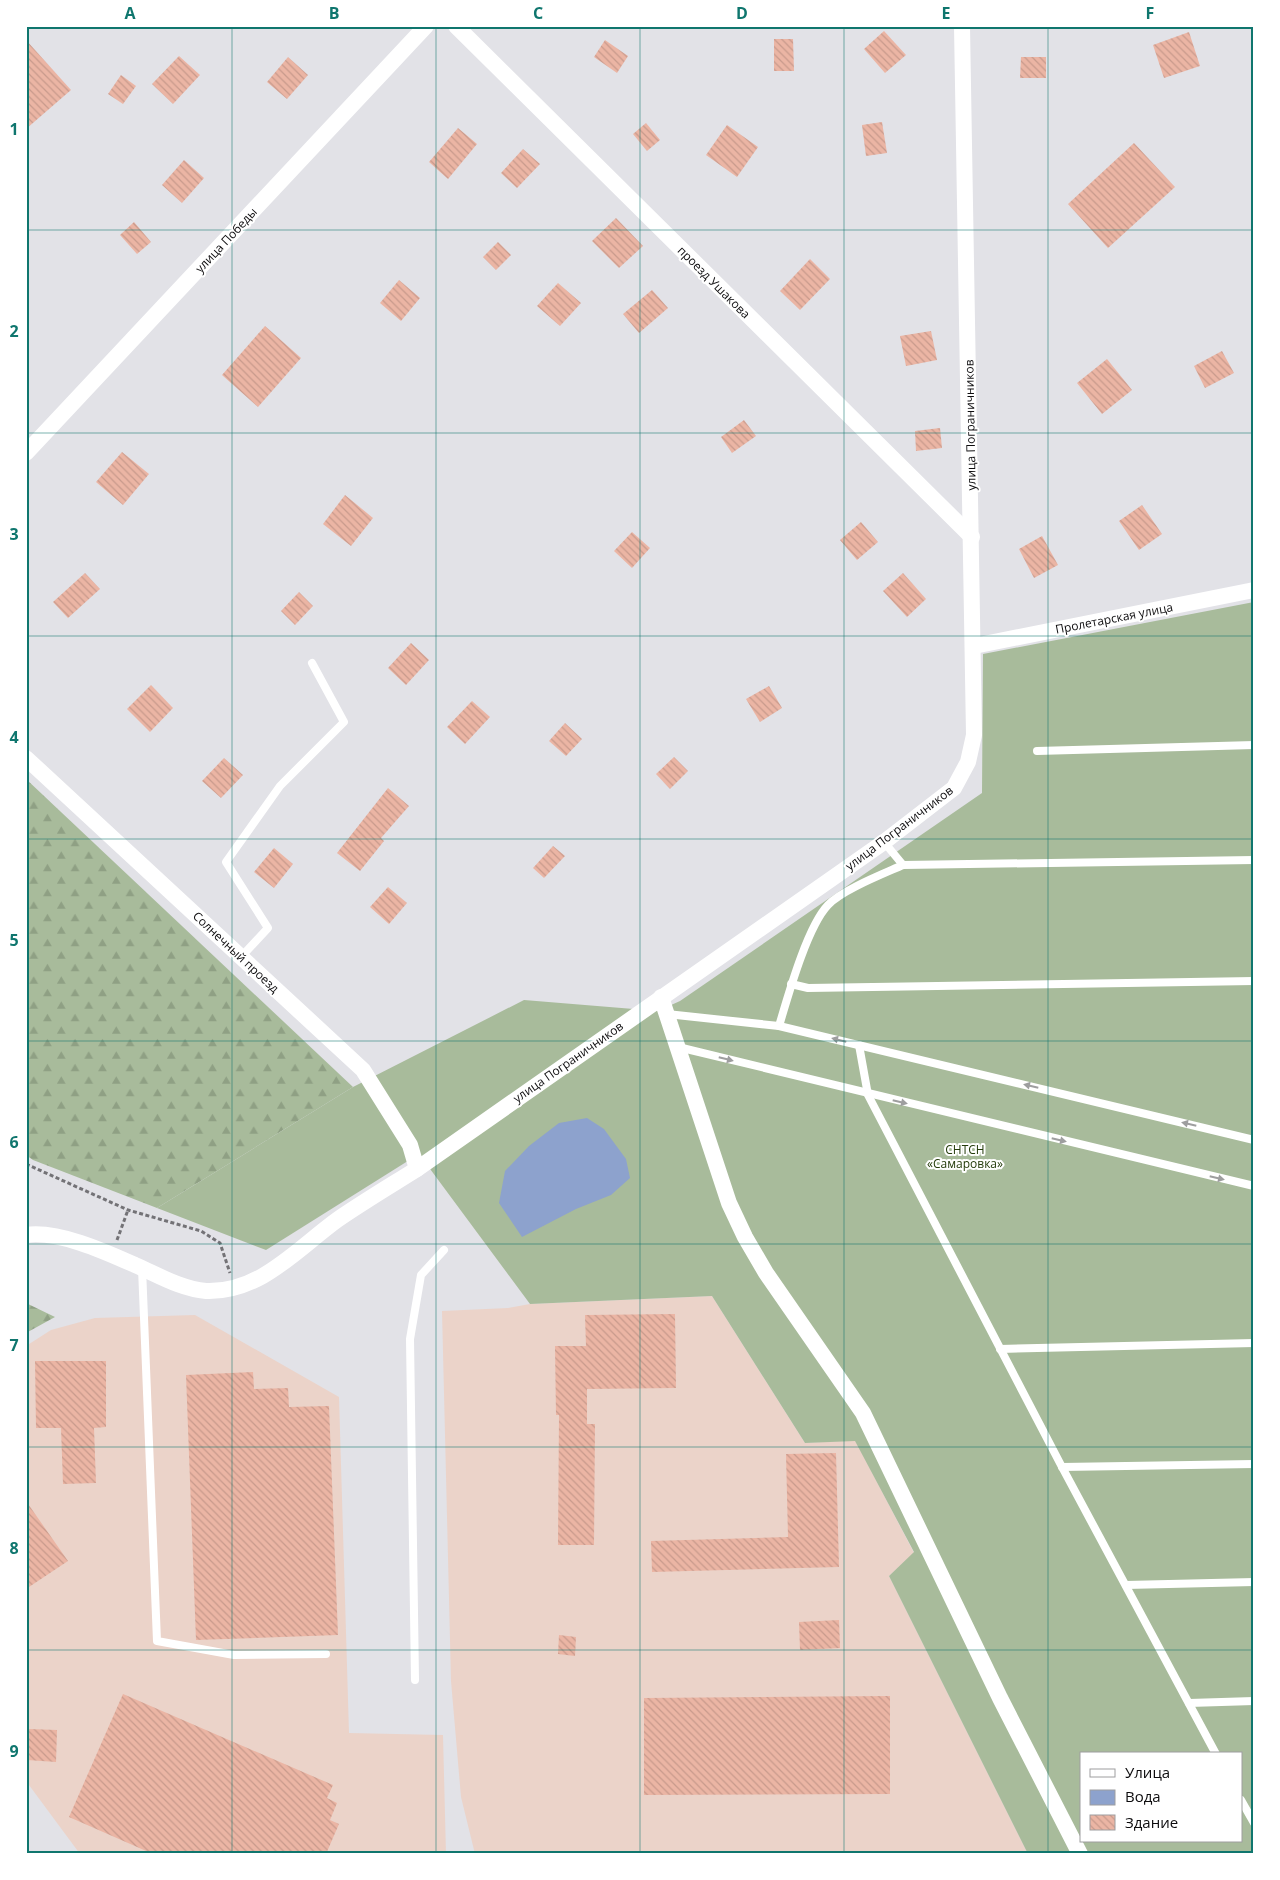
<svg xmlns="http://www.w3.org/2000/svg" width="1280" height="1880" font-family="'Open Sans',sans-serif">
<defs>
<pattern id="forest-firs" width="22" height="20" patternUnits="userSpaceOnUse" patternTransform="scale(1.25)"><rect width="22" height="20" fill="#a8bb9b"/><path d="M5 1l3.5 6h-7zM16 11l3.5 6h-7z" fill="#8fa084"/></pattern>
<pattern id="building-back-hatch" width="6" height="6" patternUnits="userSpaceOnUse" patternTransform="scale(1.25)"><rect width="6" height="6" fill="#ebb5a4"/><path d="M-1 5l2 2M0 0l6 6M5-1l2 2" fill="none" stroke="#c89a8c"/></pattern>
</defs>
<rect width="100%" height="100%" fill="#e2e2e7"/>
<g fill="#ebd3c9">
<polygon points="712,1296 805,1443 855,1440 914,1553 889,1576 1028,1854 475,1854 461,1797 451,1681 442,1311 508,1308 530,1304"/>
<polygon points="195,1315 339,1397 349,1733 443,1735 446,1854 80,1854 26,1781 26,1346 51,1330 95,1318"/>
</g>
<g fill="url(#forest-firs)">
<polygon points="26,779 353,1087 157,1208 33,1160 26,1155"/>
<polygon points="26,1303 55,1317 26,1333"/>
</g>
<path fill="#a8bb9b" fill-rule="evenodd" d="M1254,602V1854H1028L889,1576L914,1552L855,1441L805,1443L712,1296L530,1304L419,1154L266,1250L157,1208L353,1087L524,1000L658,1011L680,1001L982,793L983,654ZM1081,1754H1241V1841H1081Z"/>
<polygon fill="#8da2cd" points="587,1118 604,1129 626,1159 630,1178 611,1195 576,1209 522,1237 499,1203 505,1171 529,1146 559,1123"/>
<g fill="url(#building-back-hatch)">
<polygon points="884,31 906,55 885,73 864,49"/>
<polygon points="1189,32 1200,66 1164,78 1153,45"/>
<polygon points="774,39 793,39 794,71 774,71"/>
<polygon points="26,40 71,90 26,129"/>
<polygon points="605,40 628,56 617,73 594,57"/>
<polygon points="179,56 200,75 173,104 152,84"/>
<polygon points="288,57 308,75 287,99 267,82"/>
<polygon points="1021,57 1046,57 1046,78 1020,78"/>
<polygon points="121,75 136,86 123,104 108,94"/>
<polygon points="882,122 887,153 866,156 862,125"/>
<polygon points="646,123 660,140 647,151 633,134"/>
<polygon points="727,125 758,147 737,177 706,155"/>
<polygon points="458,128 477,144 448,179 429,162"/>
<polygon points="1134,143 1175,187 1108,248 1068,204"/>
<polygon points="523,149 540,164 517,188 501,173"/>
<polygon points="184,160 204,178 182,203 162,185"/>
<polygon points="616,218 643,246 619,268 592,241"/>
<polygon points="134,222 151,242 137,254 120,235"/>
<polygon points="498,242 511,255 496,270 483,257"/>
<polygon points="810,259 830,279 800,310 780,291"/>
<polygon points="399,280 420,298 401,321 380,303"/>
<polygon points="558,283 581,303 560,326 537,306"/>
<polygon points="652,290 668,308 639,333 623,314"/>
<polygon points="265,326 301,358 258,407 222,375"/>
<polygon points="931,331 937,360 906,366 900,336"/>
<polygon points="1222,351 1234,373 1205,388 1194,366"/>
<polygon points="1107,359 1132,390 1102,414 1077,383"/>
<polygon points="744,420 756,436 732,453 721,437"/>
<polygon points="940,428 942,448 916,451 915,431"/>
<polygon points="122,452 149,474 123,505 96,482"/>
<polygon points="345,495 373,518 351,546 323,524"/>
<polygon points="1142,505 1162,534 1139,550 1119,521"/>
<polygon points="861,522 878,542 857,560 840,540"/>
<polygon points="632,532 650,548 632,568 614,551"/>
<polygon points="1042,536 1058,565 1034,578 1019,549"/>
<polygon points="85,573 100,589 68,618 53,602"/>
<polygon points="903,573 926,599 907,617 883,591"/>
<polygon points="299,592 313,606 295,625 281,611"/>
<polygon points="411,643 429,660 406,685 388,668"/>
<polygon points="151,685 173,708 150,732 127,709"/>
<polygon points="769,686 782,708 760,722 746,699"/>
<polygon points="472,701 490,717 465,744 447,727"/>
<polygon points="565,723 582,739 566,756 549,741"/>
<polygon points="674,757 688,771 670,789 656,774"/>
<polygon points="224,758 243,775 221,798 202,781"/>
<polygon points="388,788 409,806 381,838 384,841 360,871 337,853"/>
<polygon points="553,846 565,856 544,878 533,868"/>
<polygon points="274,848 293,864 274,888 254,872"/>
<polygon points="388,887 407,903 389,924 370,907"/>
<polygon points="675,1314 676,1388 587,1389 587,1424 595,1424 594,1545 558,1545 559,1415 556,1415 555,1346 586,1346 585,1315"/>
<polygon points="35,1361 106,1361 106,1427 94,1428 96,1483 63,1484 61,1428 36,1428"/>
<polygon points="253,1372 254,1389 288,1388 289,1407 329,1406 338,1635 196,1640 186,1375"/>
<polygon points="836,1453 839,1567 652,1572 651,1541 788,1537 786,1454"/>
<polygon points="26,1501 68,1561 26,1589"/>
<polygon points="839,1620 840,1648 800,1650 799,1622"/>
<polygon points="559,1635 576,1637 575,1656 558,1654"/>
<polygon points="123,1694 333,1785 327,1798 337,1803 330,1820 339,1824 326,1854 153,1854 69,1817"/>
<polygon points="890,1696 890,1794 644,1795 644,1698"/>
<polygon points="29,1729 57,1730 56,1762 27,1760"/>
</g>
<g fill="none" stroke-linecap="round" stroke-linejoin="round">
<g stroke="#737276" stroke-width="3" stroke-dasharray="4 2.5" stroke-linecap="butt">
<polyline points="26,1164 128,1210 201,1231 220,1243 230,1273"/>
<polyline points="117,1240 128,1210"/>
</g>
<g stroke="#fff" stroke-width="8">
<polyline points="1037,751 1254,745"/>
<polyline points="884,842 903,865 1254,860"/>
<polyline points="241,957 268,928 226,862 280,786 344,722 312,663"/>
<polyline points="791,984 808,988 1254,981"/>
<polyline points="667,1014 779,1026 1254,1140"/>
<path d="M779,1026C788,996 807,927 828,905C842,890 883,874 903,865"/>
<polyline points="859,1045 868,1095 1062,1467 1216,1754"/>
<polyline points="678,1047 1254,1186"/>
<polyline points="142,1268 157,1641 234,1655 326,1654"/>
<polyline points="1000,1349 1254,1343"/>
<polyline points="1062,1467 1254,1464"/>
<polyline points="1126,1585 1254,1582"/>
<polyline points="415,1680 410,1339 421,1275 444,1250"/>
<polyline points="1189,1703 1254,1701"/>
<polyline points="1241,1800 1254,1823"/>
</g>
<g stroke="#fff" stroke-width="16">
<polyline points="456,26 972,537"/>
<polyline points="26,453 426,26"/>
<polyline points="974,646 1254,590"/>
<polyline points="26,758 363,1070 410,1145 417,1169"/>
<polyline points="661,997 729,1203 745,1237 766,1273 863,1413 1000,1698 1080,1854"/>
<path d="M26,1235C58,1230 106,1252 135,1265C158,1275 181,1289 206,1291C260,1293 297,1249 337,1220C363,1202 390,1186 417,1169L884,842L954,788L968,762L974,735L962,26"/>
</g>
</g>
<defs><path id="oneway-solid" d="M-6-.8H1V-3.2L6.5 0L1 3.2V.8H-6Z" transform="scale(1.25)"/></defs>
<g fill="#9e9e9f">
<use href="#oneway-solid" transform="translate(839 1040) rotate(-166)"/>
<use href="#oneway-solid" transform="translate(726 1059) rotate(14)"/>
<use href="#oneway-solid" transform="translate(1031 1086) rotate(-167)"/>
<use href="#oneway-solid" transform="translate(900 1102) rotate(13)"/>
<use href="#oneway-solid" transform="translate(1189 1124) rotate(-167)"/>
<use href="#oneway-solid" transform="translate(1059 1140) rotate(13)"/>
<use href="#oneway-solid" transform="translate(1217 1178) rotate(13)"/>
</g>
<path fill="none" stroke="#0f766e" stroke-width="1" stroke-opacity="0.55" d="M232,26V1854M436,26V1854M640,26V1854M844,26V1854M1048,26V1854M26,230H1254M26,433H1254M26,636H1254M26,839H1254M26,1041H1254M26,1244H1254M26,1447H1254M26,1650H1254"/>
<g text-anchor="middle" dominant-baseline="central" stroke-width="4" stroke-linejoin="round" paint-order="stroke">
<g font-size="12" fill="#0d0c0e" stroke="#fff">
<text transform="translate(226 240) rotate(-47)">улица Победы</text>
<text transform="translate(714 282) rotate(45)">проезд Ушакова</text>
<text transform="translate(970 425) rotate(-91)">улица Пограничников</text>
<text transform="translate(1114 618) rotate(-11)">Пролетарская улица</text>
<text transform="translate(899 828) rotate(-37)">улица Пограничников</text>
<text transform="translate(236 952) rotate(43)">Солнечный проезд</text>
<text transform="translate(568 1062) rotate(-35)">улица Пограничников</text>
</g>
<g font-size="12" fill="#233b0a" stroke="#fff">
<text x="965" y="1149">СНТСН<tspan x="965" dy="14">«Самаровка»</tspan></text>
</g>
</g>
<rect width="1280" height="1880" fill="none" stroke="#ffffff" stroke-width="55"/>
<rect x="1080" y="1752" width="162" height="90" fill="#ffffff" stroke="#9e9e9f"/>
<rect x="1090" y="1769" width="25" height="8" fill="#ffffff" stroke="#9e9e9f"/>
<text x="1125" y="1778" font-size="15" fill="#0d0c0e">Улица</text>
<rect x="1090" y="1790" width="25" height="15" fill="#8da2cd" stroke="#9e9e9f"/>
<text x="1125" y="1802" font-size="15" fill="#0d0c0e">Вода</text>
<rect x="1090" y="1815" width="25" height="15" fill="url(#building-back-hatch)" stroke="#9e9e9f"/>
<text x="1125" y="1828" font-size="15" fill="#0d0c0e">Здание</text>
<rect x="28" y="28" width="1224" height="1824" fill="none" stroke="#0f766e" stroke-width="2"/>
<g font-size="16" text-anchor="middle" font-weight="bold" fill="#0f766e">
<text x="130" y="19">A</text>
<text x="334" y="19">B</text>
<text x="538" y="19">C</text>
<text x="742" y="19">D</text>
<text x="946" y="19">E</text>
<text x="1150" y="19">F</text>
<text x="14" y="135">1</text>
<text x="14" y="337">2</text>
<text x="14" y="540">3</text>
<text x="14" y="743">4</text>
<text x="14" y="946">5</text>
<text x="14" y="1148">6</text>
<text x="14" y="1351">7</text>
<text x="14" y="1554">8</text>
<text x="14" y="1757">9</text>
</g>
</svg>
